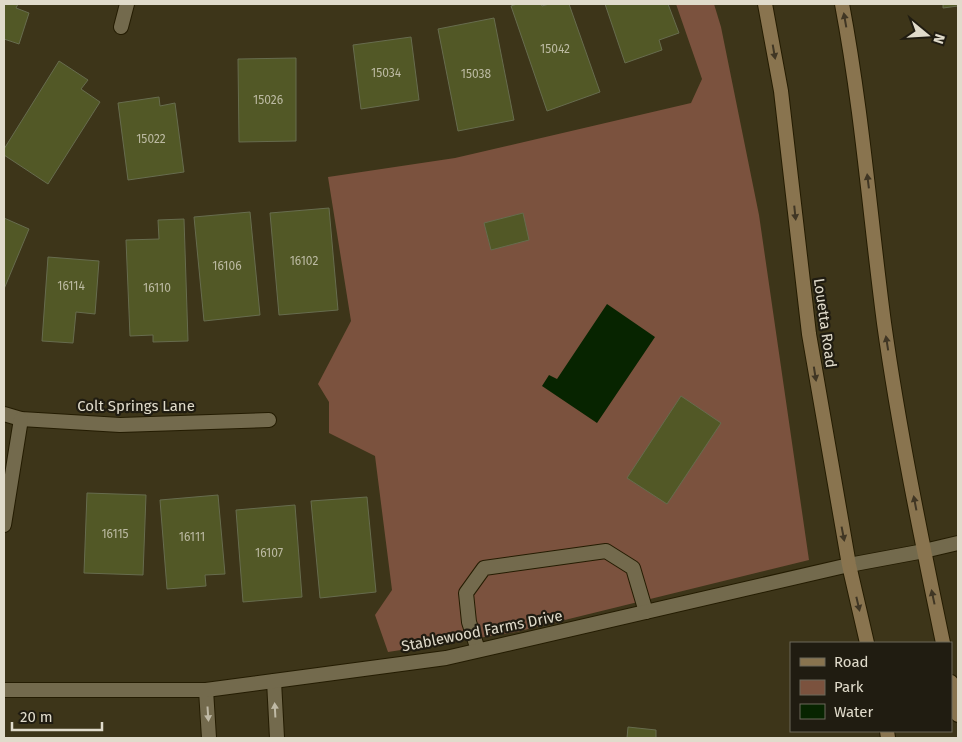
<svg xmlns="http://www.w3.org/2000/svg" width="962" height="742" font-family="'Fira Sans',sans-serif">
<rect width="100%" height="100%" fill="#3d3519"/>
<polygon fill="#7b523e" points="676,4 714,4 721,27 759,215 809,560 516,632 388,652 375,615 392,590 375,456 329,433 329,402 318,384 351,321 328,177 455,158 691,103 702,79"/>
<polygon fill="#072400" points="607,304 655,337 597,423 542,386 549,375 557,379"/>
<g fill="#525826" stroke="#676c4e">
<polygon points="4,4 18,4 16,8 29,13 19,44 4,39"/>
<polygon points="517,4 541,4 542,6 549,4 569,4 600,92 547,111 511,6"/>
<polygon points="605,4 668,4 679,33 659,40 662,50 625,63"/>
<polygon points="943,4 958,4 958,6 943,8"/>
<polygon points="494,18 514,120 458,131 438,29"/>
<polygon points="411,37 419,100 361,109 353,45"/>
<polygon points="296,58 296,141 239,142 238,59"/>
<polygon points="59,61 88,80 81,89 100,102 48,184 4,155 4,149"/>
<polygon points="159,97 160,106 175,103 184,172 128,180 118,103"/>
<polygon points="329,208 338,310 279,315 270,213"/>
<polygon points="250,212 260,315 204,321 194,217"/>
<polygon points="523,213 529,240 491,250 484,223"/>
<polygon points="4,218 29,229 4,289"/>
<polygon points="184,219 188,341 153,342 153,335 130,336 126,240 159,239 158,220"/>
<polygon points="48,257 99,261 95,314 76,312 73,343 42,341"/>
<polygon points="681,396 721,423 667,504 627,478"/>
<polygon points="87,493 146,495 143,575 84,573"/>
<polygon points="218,495 225,574 205,575 206,586 167,589 160,500"/>
<polygon points="367,497 376,592 320,598 311,501"/>
<polygon points="295,505 302,597 243,602 236,510"/>
<polygon points="628,727 656,730 656,738 627,738"/>
</g>
<g fill="none" stroke-linecap="round" stroke-linejoin="round">
<g stroke="#241c02" stroke-width="16">
<polyline id="service" points="478,650 469,622 466,593 484,568 606,551 633,568 646,612"/>
</g>
<g stroke="#241c02" stroke-width="16">
<g id="minor">
<polyline points="121,27 127,4"/>
<polyline points="4,414 21,419 120,425 269,420"/>
<polyline points="4,525 21,419"/>
<polyline points="924,551 958,543"/>
<polyline points="274,681 277,738"/>
<polyline points="206,690 209,738"/>
</g>
</g>
<g stroke="#241c02" stroke-width="16">
<polyline id="tertiary" points="4,690 206,690 446,658 849,565 924,551"/>
</g>
<g stroke="#241c02" stroke-width="16">
<g id="secondary">
<polyline points="765,4 781,91 809,334 849,565 867,643"/>
<path d="M842,4C862,110 870,216 884,323C899,430 921,537 943,643"/>
<polyline points="951,682 958,715"/>
<polyline points="887,731 888,738"/>
</g>
</g>
<use href="#service" stroke="#736a4d" stroke-width="14"/>
<use href="#minor" stroke="#736a4d" stroke-width="14"/>
<use href="#tertiary" stroke="#736a4d" stroke-width="14"/>
<use href="#secondary" stroke="#89744f" stroke-width="14"/>
</g>
<defs><path id="oneway-solid" d="M-6-.8H1V-3.2L6.5 0L1 3.2V.8H-6Z" transform="scale(1.25)"/></defs>
<g fill="#403624">
<use href="#oneway-solid" transform="translate(845 20) rotate(-100)"/>
<use href="#oneway-solid" transform="translate(774 52) rotate(80)"/>
<use href="#oneway-solid" transform="translate(868 181) rotate(-97)"/>
<use href="#oneway-solid" transform="translate(795 213) rotate(84)"/>
<use href="#oneway-solid" transform="translate(887 343) rotate(-99)"/>
<use href="#oneway-solid" transform="translate(815 374) rotate(81)"/>
<use href="#oneway-solid" transform="translate(915 503) rotate(-101)"/>
<use href="#oneway-solid" transform="translate(843 534) rotate(79)"/>
<use href="#oneway-solid" transform="translate(933 597) rotate(-102)"/>
<use href="#oneway-solid" transform="translate(858 604) rotate(77)"/>
</g>
<g fill="#bfb9a5">
<use href="#oneway-solid" transform="translate(275 710) rotate(-93)"/>
<use href="#oneway-solid" transform="translate(208 714) rotate(86)"/>
</g>
<g text-anchor="middle" dominant-baseline="central" stroke-width="4.5" stroke-linejoin="round" paint-order="stroke">
<g font-size="12" fill="#bcbaa2">
<text x="555" y="49">15042</text>
<text x="386" y="73">15034</text>
<text x="476" y="74">15038</text>
<text x="268" y="100">15026</text>
<text x="151" y="139">15022</text>
<text x="304" y="261">16102</text>
<text x="227" y="266">16106</text>
<text x="71" y="286">16114</text>
<text x="157" y="288">16110</text>
<text x="115" y="534">16115</text>
<text x="192" y="537">16111</text>
<text x="269" y="553">16107</text>
</g>
<g font-size="15" fill="#e0dbcb" stroke="#201c11">
<text transform="translate(825 323) rotate(82)">Louetta Road</text>
<text x="136" y="406">Colt Springs Lane</text>
<text transform="translate(482 631) rotate(-11)">Stablewood Farms Drive</text>
</g>
</g>
<rect width="962" height="742" fill="none" stroke="#e0dbcb" stroke-width="10"/>
<rect x="790" y="642" width="162" height="90" fill="#201c11" stroke="#6d685b"/>
<rect x="800" y="658" width="25" height="8" fill="#89744f" stroke="#6d685b"/>
<text x="834" y="667" font-size="15" fill="#e0dbcb">Road</text>
<rect x="800" y="680" width="25" height="15" fill="#7b523e" stroke="#6d685b"/>
<text x="834" y="692" font-size="15" fill="#e0dbcb">Park</text>
<rect x="800" y="704" width="25" height="15" fill="#072400" stroke="#6d685b"/>
<text x="834" y="717" font-size="15" fill="#e0dbcb">Water</text>
<g transform="translate(927 35) rotate(108)" stroke="#201c11" stroke-width="4" paint-order="stroke">
<path d="M0-4L9 19L0 12L-9 19Z" fill="#e0dbcb"/>
<text y="-8" font-size="14" font-weight="bold" text-anchor="middle" fill="#e0dbcb">N</text>
</g>
<path d="M12 722v8h90v-8" fill="none" stroke="#e0dbcb" stroke-width="2.5"/>
<text x="20" y="722" font-size="15" fill="#e0dbcb" stroke="#201c11" stroke-width="4" paint-order="stroke">20 m</text>
</svg>
